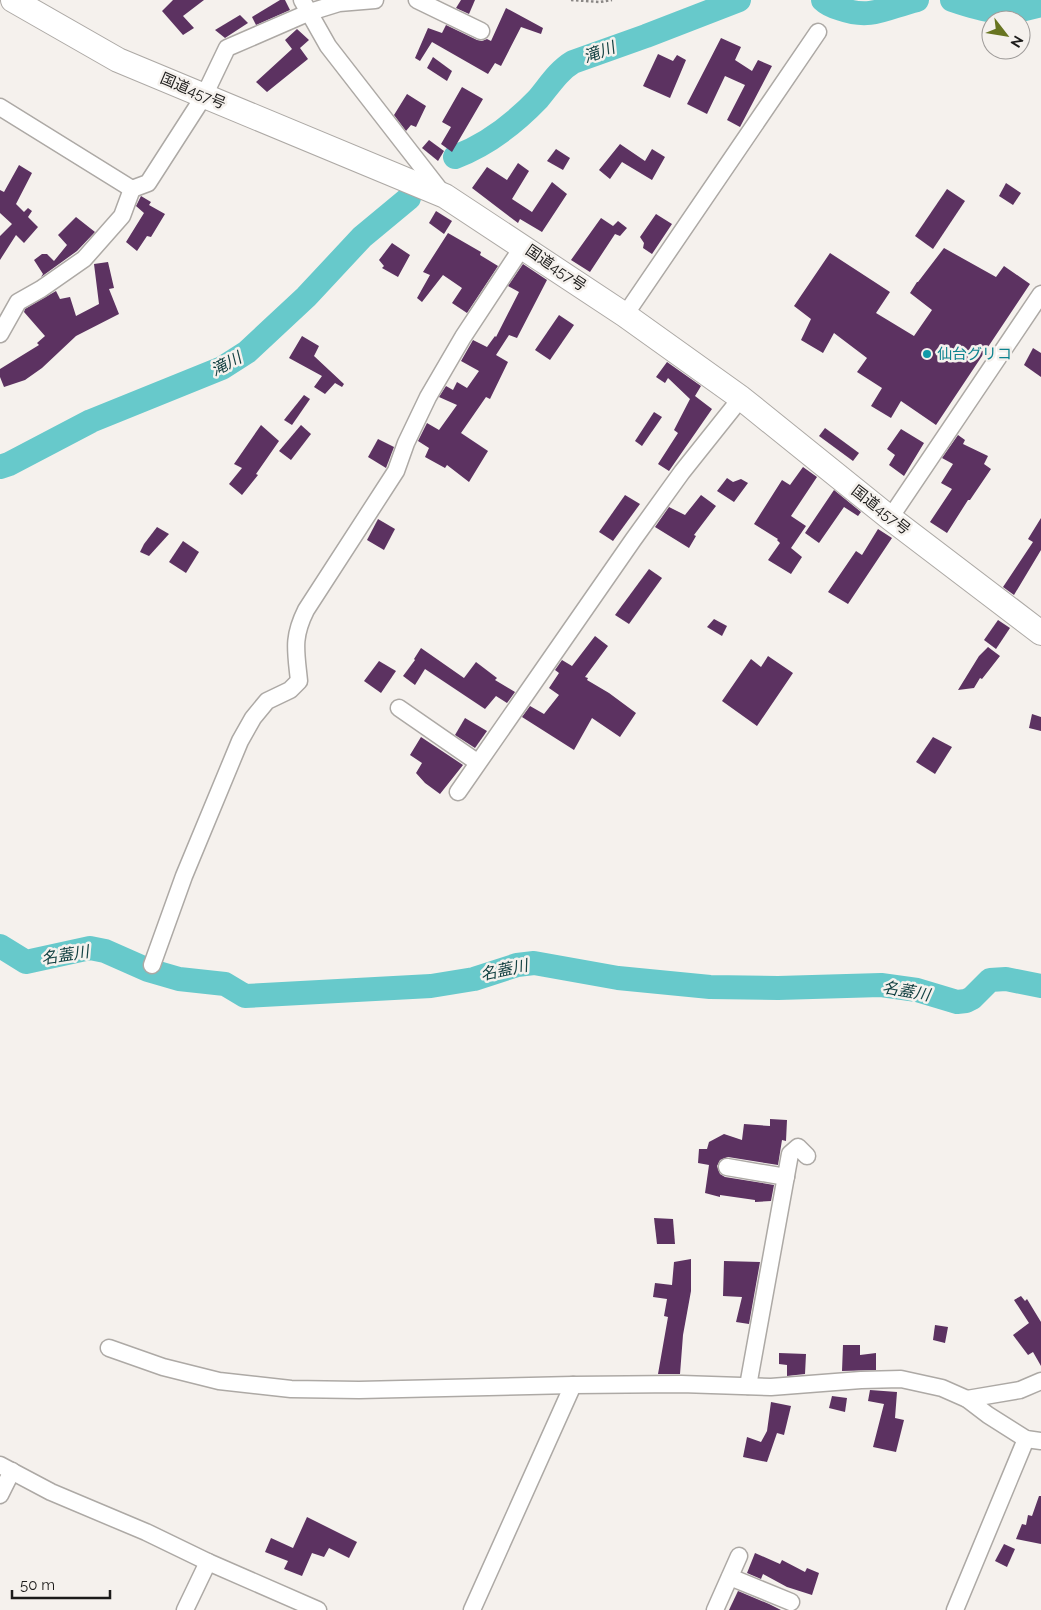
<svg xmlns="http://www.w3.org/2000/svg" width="1041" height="1610" font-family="Raleway,'Noto Sans JP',sans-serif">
<rect width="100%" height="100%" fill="#f5f1ed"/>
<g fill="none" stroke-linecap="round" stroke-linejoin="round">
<g stroke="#67c9cb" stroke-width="24">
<path d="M823,0C828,5 834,7 841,9C872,20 887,7 917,0"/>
<path d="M952,0C987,12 1004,16 1041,5"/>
<path d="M455,157C486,145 515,123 538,99C549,86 558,71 573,62L646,36L739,0"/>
<polyline points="0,467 9,464 91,421 222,368 247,352 306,297 362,237 409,198"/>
<polyline points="0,946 26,962 90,948 105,951 148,970 179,979 225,984 245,996 431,986 474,979 517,965 534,963 618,978 710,987 778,988 881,985 917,990 957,1002 966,1001 972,998 990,980 1006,979 1041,986"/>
</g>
</g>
<g fill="#5c3261">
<polygon points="173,0 204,0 183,16 194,28 183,35 162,11"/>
<polygon points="280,0 285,0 290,10 256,25 252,17"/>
<polygon points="461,0 475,0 469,14 456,8"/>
<polygon points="506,8 543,28 541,34 521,27 501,66 495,63 488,74 432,42 420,61 415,58 428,28 442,33 446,25 477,40 482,41 487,39 491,41"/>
<polygon points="240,15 248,23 225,38 215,30"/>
<polygon points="297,29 309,40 300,48 308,59 267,92 256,82 292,49 285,40"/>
<polygon points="721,38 741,47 735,60 752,71 758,60 772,66 740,127 727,120 745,85 725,76 707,114 687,104"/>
<polygon points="658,54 673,61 677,55 686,60 670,98 643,86"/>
<polygon points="433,57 452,71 447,81 427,68"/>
<polygon points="462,87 483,99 452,152 441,144 451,127 442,122"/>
<polygon points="407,94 426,106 416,127 411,125 406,131 394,115"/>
<polygon points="429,140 444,151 438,161 422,148"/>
<polygon points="620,144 645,161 652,149 665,157 652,180 622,162 610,179 599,170"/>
<polygon points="556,149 570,158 563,170 547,161"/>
<polygon points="518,163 529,171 512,199 532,212 552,182 567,194 542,232 520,219 518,223 472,188 487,167 507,180"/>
<polygon points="19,165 32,173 16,204 24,212 28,208 32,211 28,217 38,227 24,243 16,235 0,260 0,236 12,224 0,213 0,190 4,192"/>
<polygon points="1006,183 1021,193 1013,205 999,196"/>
<polygon points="947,189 965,201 933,249 915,236"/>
<polygon points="141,196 151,202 149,205 165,214 151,237 147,236 137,251 126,242 144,213 136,206"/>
<polygon points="436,211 452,221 444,234 429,223"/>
<polygon points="656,214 672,224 652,254 643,248 644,243 640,237"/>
<polygon points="76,217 95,232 77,251 41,277 43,274 34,260 42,254 47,254 54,261 67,245 58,235"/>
<polygon points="601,218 613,226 618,221 627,228 620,236 615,234 590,272 571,260"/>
<polygon points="448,233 481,252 480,255 498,266 467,313 452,303 462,288 443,275 422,302 417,298 430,275 423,272"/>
<polygon points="392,243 410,255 398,277 382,268 384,266 379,260"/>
<polygon points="944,248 996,277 1004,266 1030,284 936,425 901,401 891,418 871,406 882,388 857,372 867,358 834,333 823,353 801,340 811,319 794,306 830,253 890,292 876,313 914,336 932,310 910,293 917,282 918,282"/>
<polygon points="108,262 114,288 109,289 119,314 76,336 42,368 25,380 4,387 0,377 0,369 39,345 37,343 45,336 24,312 25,309 56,291 60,299 70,297 76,316 99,304 94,264"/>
<polygon points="523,264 547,280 517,338 509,335 496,355 508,362 490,399 486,397 461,433 488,451 469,482 447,465 445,468 425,457 429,448 418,441 427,423 439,430 457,405 439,397 446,386 453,390 457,382 467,388 479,371 461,361 473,340 487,347 495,336 496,337 519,292 508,286"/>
<polygon points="559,315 574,325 550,360 535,350"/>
<polygon points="302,336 319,346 314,356 344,384 342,387 335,383 325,394 314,387 322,376 289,358"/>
<polygon points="1033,348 1041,353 1041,377 1024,365"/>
<polygon points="667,362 701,386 695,396 712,409 669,471 658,464 678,433 674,430 690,399 668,378 665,383 656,377"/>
<polygon points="304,395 310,399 292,425 284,420"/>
<polygon points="654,412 662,417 642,446 635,441"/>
<polygon points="261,425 279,441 256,474 258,475 242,495 229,484 242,468 234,464"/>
<polygon points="301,425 311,434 291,460 279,451"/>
<polygon points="825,428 859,453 853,461 819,436"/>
<polygon points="901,429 924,443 904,476 889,465 895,455 887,449"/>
<polygon points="958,435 965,440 963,444 988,456 984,464 991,469 970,500 968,500 947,533 930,522 952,489 941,483 953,464 942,458"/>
<polygon points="378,439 394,447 386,468 368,457"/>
<polygon points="803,467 817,477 791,516 806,526 791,548 802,557 791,574 768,560 780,543 777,540 778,539 754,524 782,480 790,485"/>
<polygon points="727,478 733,482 741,479 748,483 734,502 717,491"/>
<polygon points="834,490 861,512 858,516 844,507 819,543 805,533"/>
<polygon points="625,495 640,504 613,541 599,532"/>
<polygon points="701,495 716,506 694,535 696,536 689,548 655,527 669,507 685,515"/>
<polygon points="1041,518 1041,550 1014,595 1003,587 1033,542 1028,539"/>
<polygon points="378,519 395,529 384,550 367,540"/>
<polygon points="157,527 169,534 149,556 140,552 144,544"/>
<polygon points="878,529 892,538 848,604 828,592 856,551 862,555"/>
<polygon points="183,541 199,552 186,573 169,562"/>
<polygon points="649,569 662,578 629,624 615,615"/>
<polygon points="714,619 727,626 722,636 707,627"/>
<polygon points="998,620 1010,628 996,649 984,640"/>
<polygon points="595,636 608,646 585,677 588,678 587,680 609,693 636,713 620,737 592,718 574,750 522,717 530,706 544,714 559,695 549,688 559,673 555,670 562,660 572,666"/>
<polygon points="988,647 1000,656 982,679 980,678 974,688 958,690 979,656"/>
<polygon points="421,648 464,678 476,662 497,678 495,680 515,692 507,703 496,696 485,709 425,669 415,685 403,676 415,660 414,659"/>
<polygon points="768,656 793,673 757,726 722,701 751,659 761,667"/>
<polygon points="379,661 396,671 381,693 364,681"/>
<polygon points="1032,714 1041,717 1041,731 1029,728"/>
<polygon points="465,718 487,731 475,748 455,735"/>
<polygon points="421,737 463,765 440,794 425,783 416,773 422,763 410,755"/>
<polygon points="933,737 952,747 935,774 916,762"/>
<polygon points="770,1119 787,1120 786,1141 782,1140 778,1165 728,1157 720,1160 717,1166 720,1174 725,1177 774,1185 771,1201 755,1202 755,1200 720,1195 720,1197 705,1193 709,1165 698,1163 699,1149 707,1149 709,1142 724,1134 742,1140 744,1124 770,1126"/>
<polygon points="654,1218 673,1219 675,1244 657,1244"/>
<polygon points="691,1259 691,1291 683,1335 680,1374 658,1374 668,1317 664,1316 667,1299 653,1297 655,1283 672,1285 674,1262"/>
<polygon points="724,1261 760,1262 749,1324 736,1322 742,1297 723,1296"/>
<polygon points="1021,1296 1025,1301 1027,1299 1041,1322 1041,1366 1033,1352 1028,1355 1013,1335 1029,1323 1014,1300"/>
<polygon points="935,1325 948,1327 945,1343 933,1340"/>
<polygon points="843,1345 860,1345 860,1355 876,1353 876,1370 842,1371"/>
<polygon points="779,1353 806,1354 805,1374 787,1376 787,1365 779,1364"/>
<polygon points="870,1390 897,1392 895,1418 904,1420 896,1452 873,1447 884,1404 868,1401"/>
<polygon points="832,1396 847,1398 845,1412 829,1408"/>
<polygon points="771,1402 791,1406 784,1435 777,1433 767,1462 743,1457 747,1437 761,1442 767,1431"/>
<polygon points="1039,1496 1041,1496 1041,1544 1016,1539 1022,1524 1026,1525 1028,1515 1032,1516"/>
<polygon points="307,1517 357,1542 349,1558 329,1548 324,1557 312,1553 302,1576 284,1569 288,1561 265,1552 271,1538 293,1548"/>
<polygon points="1004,1544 1015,1549 1007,1567 995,1561"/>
<polygon points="755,1553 780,1564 782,1560 805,1572 807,1568 819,1573 812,1595 787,1587 763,1574 761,1579 747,1573"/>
<polygon points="738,1591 769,1604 781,1610 729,1610"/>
</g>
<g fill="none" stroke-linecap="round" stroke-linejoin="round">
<g stroke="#ada9a5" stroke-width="19">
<g id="minor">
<polyline points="302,0 328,46 443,194"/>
<polyline points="417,0 481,31"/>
<polyline points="0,107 132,189 148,183 204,96 227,48 310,12 339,3 375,0"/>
<polyline points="625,315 818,32"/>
<polyline points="0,334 18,302 41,289 84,259 122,216 132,189"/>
<polyline points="890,518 1041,294"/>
<polyline points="399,708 477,762"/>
<polyline points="458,792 633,540 682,472 741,398"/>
<path d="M152,965L184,876L240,741L253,718L267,701L290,690L299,681C296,651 292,638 306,610L396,471L406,443L428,397L463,337L523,246"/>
<polyline points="727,1167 786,1177"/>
<polyline points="109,1348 163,1367 219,1381 291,1389 359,1390 573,1385 681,1384 771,1387 861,1380 901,1379 942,1388 967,1399 988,1415 1026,1439 1041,1441"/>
<polyline points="748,1386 790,1154 798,1147 807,1156"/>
<polyline points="967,1399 1020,1390 1041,1381"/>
<polyline points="0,1465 51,1492 146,1532 208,1562 318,1610"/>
<polyline points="0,1495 12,1471"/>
<polyline points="730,1577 791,1602"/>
<polyline points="185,1610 208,1562"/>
<polyline points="472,1610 573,1385"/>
<polyline points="715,1610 739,1556"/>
<polyline points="955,1610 1026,1439"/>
</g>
</g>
<g stroke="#ada9a5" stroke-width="26">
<polyline id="highway" points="13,0 118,60 445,196 625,315 741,398 890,518 1041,633"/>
</g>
<polyline stroke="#8a8785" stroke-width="2.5" stroke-dasharray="2.5 2.5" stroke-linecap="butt" points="571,0 600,2 612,0"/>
<use href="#minor" stroke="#fff" stroke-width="16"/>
<use href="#highway" stroke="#fff" stroke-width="24"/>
</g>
<circle fill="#0f9aa8" stroke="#f5f1ed" stroke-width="2" cx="927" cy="354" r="5"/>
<g text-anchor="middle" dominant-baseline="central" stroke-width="5" stroke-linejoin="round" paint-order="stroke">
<g font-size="15" fill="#1c1b1a" stroke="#f5f1ed">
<text transform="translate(193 91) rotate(23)">国道457号</text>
<text transform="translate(556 268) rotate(34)">国道457号</text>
<text transform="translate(881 510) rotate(38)">国道457号</text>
</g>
<g font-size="15" fill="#0d838f" stroke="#f5f1ed" text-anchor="start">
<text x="937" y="354">仙台グリコ</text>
</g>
<g font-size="16" font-style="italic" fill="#144243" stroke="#f5f1ed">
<text transform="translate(599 52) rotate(-20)">滝川</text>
<text transform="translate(226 364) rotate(-28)">滝川</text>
<text transform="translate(65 955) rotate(-9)">名蓋川</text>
<text transform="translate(504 970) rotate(-12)">名蓋川</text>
<text transform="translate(906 991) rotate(10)">名蓋川</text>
</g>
</g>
<g transform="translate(1006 35) rotate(121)"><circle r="24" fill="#f5f1ed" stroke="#9e9b99"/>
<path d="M0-4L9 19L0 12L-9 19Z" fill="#687521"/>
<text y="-8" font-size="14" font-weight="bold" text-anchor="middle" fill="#1c1b1a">N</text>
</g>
<path d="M12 1590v8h98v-8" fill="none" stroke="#1c1b1a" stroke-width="2.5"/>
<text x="20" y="1590" font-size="15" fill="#1c1b1a" stroke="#f5f1ed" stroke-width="4" paint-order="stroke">50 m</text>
</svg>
